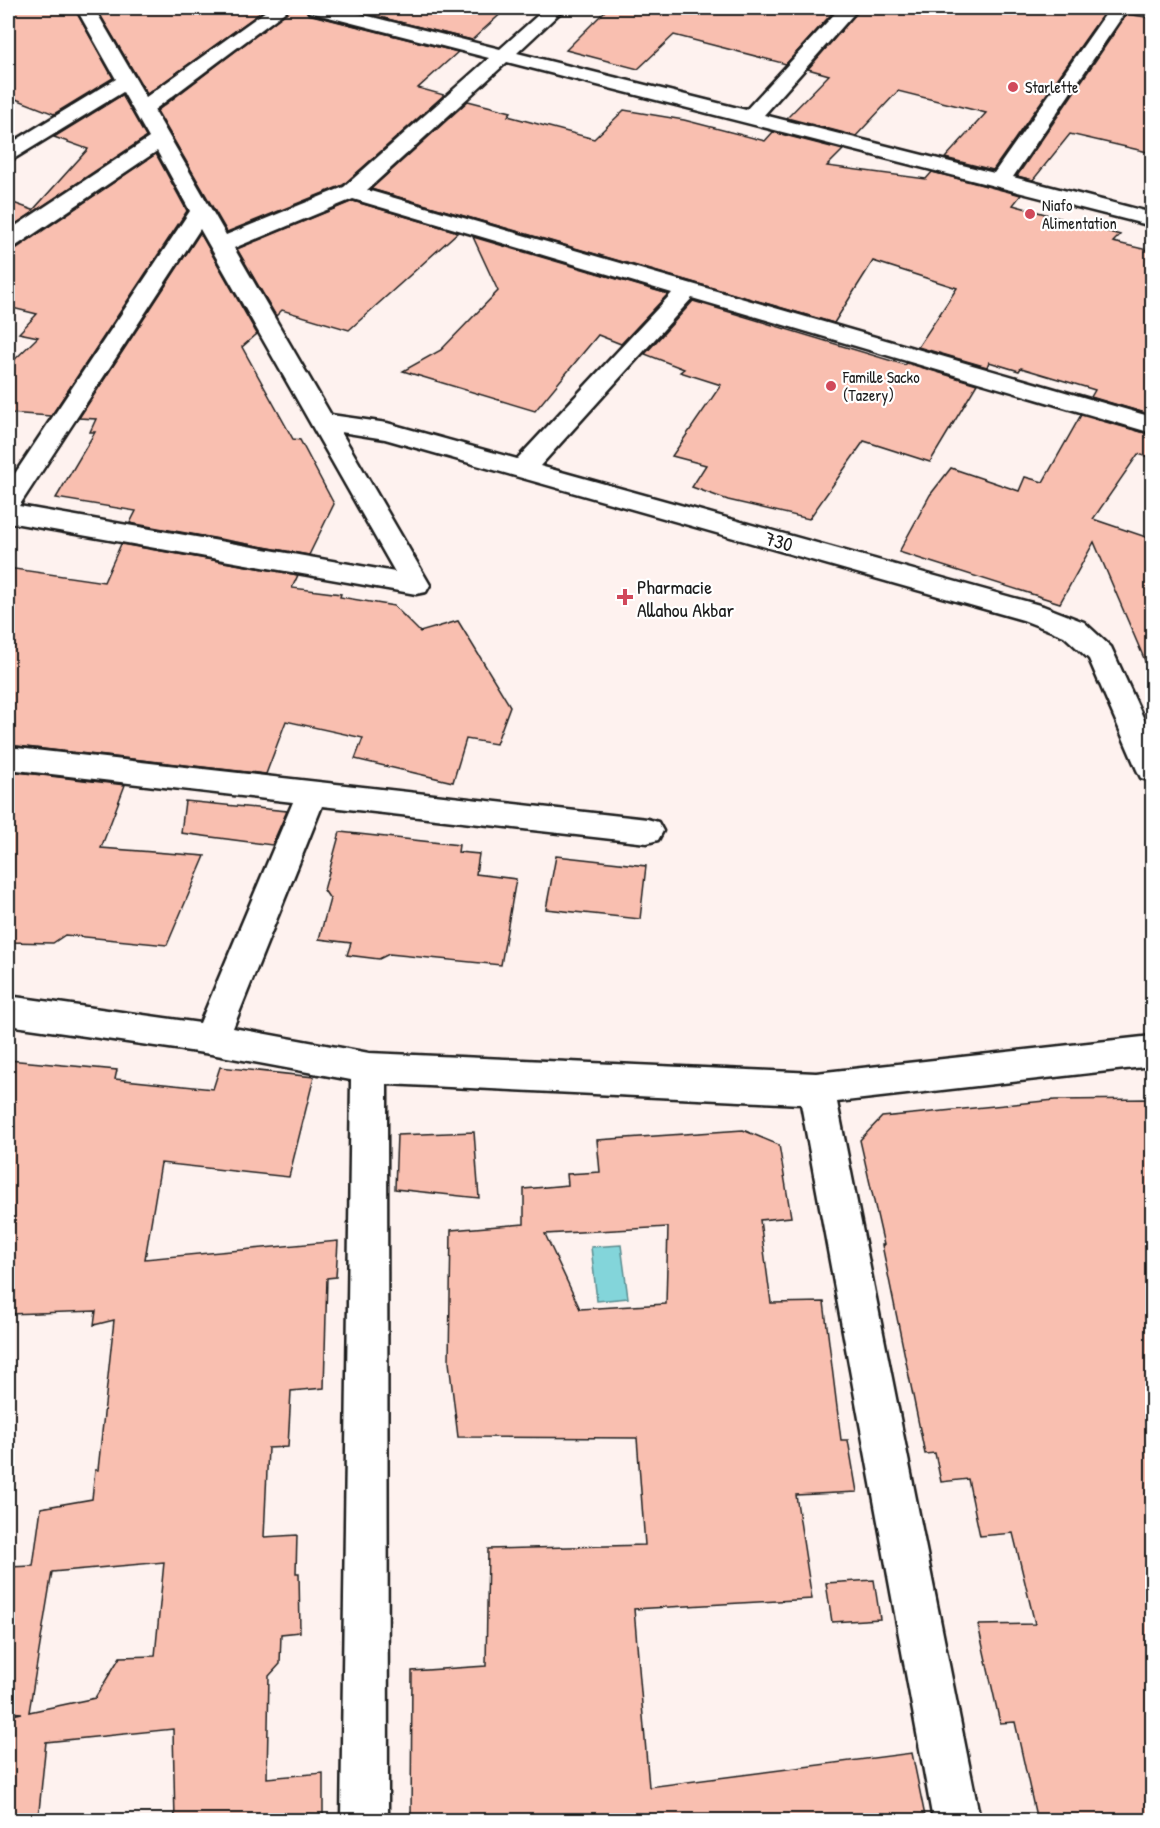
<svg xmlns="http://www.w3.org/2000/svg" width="1160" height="1828" font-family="'Patrick Hand',sans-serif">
<rect width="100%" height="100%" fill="#fef2ef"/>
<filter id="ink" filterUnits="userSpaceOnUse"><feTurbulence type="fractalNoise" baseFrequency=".0167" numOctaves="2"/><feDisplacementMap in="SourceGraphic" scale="12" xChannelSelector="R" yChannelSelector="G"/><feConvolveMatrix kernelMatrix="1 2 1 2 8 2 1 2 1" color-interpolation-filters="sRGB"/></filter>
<g filter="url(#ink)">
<polygon fill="#83d5da" stroke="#5a8b8e" stroke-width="1.5" points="621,1245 628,1298 597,1301 591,1247"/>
<g fill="#f9bfb0" stroke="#1c1c1c" stroke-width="1.5" fill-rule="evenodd">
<polygon points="8,8 74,8 113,78 54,114 8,96"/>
<polygon points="96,8 267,8 147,94"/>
<polygon points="292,8 305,8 308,14 458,52 418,88 444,95 343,185 227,232 157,111"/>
<polygon points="343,8 507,8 472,40"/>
<polygon points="608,8 837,8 786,64 674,35 638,69 566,50"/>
<polygon points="861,8 1090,8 1106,10 993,170 945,158 986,113 898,91 856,136 787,118 829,75 808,69"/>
<polygon points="1127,14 1152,18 1152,153 1070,134 1033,180 1017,176"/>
<polygon points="122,95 146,137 8,229 8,201 33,210 88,149 54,137"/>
<polygon points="468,101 511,112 508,116 594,139 624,110 684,120 765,141 773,132 843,150 827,166 926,179 932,172 1021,195 1013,205 1120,235 1113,242 1152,251 1152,415 1091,397 1095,390 1021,368 1019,371 989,362 987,367 918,347 957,288 873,261 834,323 371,189"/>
<polygon points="156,154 187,211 51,416 8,413 8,366 38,337 19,333 37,314 8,307 8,250 17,248"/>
<polygon points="353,201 458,232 349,330 282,310 276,316 237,249"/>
<polygon points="200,233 257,334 242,347 293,439 300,440 334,504 309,555 130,523 136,511 56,498 95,432 90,432 96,419 79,418"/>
<polygon points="473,237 668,294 621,344 598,335 535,411 403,371 441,350 498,291"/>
<polygon points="693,301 905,365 907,363 977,384 930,462 864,441 809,519 728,500 692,487 706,465 672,456 721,385 680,372 684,369 645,354"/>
<polygon points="1081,415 1152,435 1152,458 1138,454 1093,519 1152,539 1152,677 1094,542 1060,603 899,552 930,495 951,468 1019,491 1025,477 1043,482"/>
<polygon points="121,544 298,575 292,588 341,594 340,597 394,606 420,632 458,621 510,706 496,744 466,739 453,782 355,759 363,738 286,721 266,774 8,745 8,568 104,582"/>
<polygon points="8,771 125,785 101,848 205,856 167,945 65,935 53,943 8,942"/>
<polygon points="185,801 287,811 272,845 181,833"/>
<polygon points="340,832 459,845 458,852 479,854 476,874 516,879 501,965 389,954 379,959 347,955 351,943 319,939 330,899 324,890"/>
<polygon points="556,856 646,866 640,919 546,909"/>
<path d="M8,1060L117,1070L115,1079L213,1089L220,1067L314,1077L289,1177L161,1163L145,1259L338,1241L336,1277L327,1278L324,1388L291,1391L288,1447L268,1448L264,1537L297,1535L296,1573H299L300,1632L281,1634L280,1664L269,1676L267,1778L323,1773V1821H175L173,1729L46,1742L38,1821H8V1716L22,1713L8,1712V1567L33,1566L41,1508L92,1499L95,1470H98L114,1320L94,1325L96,1311L8,1314ZM164,1562L155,1656L120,1657L95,1698L29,1712L52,1572Z"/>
<polygon points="1152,1099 1152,1816 1099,1821 1037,1821 1015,1722 1000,1723 978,1625 1035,1624 1013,1533 980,1536 968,1479 941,1482 935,1453 925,1454 882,1245 884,1245 860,1140 882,1117 1055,1100"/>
<path d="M743,1130L779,1145L791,1217L760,1220L771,1303L824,1302L841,1440H848L857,1492L796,1495L812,1599L634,1609L649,1787L912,1753L926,1821H411L412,1671L486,1666L488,1549L645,1545L637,1438L458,1437L449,1362L451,1230L524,1224V1189L568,1185L567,1174L600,1172L597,1140ZM668,1227L666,1304L580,1309L545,1234Z"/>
<polygon points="474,1132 479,1198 395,1189 397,1135"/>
<polygon points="874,1580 880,1619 832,1622 826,1583"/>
</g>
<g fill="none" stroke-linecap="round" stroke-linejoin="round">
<g stroke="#1c1c1c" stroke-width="5">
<g id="street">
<path d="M76,8H94L146,97L270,8H290L154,110L226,235L344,187L489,58L309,12L307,8H336L500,49L546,8H565L517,53L746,110L840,8H859L764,115L994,173L1110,8H1128L1013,177L1152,213V226L507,62L367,190L1152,417V433L692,298L540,466L1043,606L1084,622L1111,647L1152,737V781L1141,778L1137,770L1089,659L1064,636L1023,620L385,439L341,432L430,585L426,592L416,594L8,522V484L190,211L157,151L16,246L8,248V231L149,138L123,92L15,158L8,160V145L116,79ZM353,199L672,293L517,459L387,423L331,415L234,248ZM200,229L395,572L19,506Z"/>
<polygon points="8,747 647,819 658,822 663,831 658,840 647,843 322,806 233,1028 369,1053 816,1073 1152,1036 1152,1066 837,1102 980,1820 933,1820 801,1104 387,1084 388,1820 341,1820 351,1080 211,1054 8,1025 8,996 200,1023 293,802 8,769"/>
</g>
</g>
<use href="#street" fill="#fff" fill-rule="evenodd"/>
</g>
</g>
<g fill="#d1495b" stroke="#fff" stroke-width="2">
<circle cx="1013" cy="87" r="6"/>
<circle cx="1030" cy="214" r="6"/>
<circle cx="831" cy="386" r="6"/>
<path d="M622 588h6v6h6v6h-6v6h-6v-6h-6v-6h6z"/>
</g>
<g text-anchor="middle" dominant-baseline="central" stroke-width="4.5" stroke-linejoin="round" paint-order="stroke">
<g font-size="16" fill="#1c1c1c" stroke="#fff" text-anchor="start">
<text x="1025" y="87">Starlette</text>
<text x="1042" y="205">Niafo<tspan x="1042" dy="18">Alimentation</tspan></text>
<text x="843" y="377">Famille Sacko<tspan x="843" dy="18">(Tazery)</tspan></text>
</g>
<g font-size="20" fill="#1c1c1c" stroke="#fff">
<text transform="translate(779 541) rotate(16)">730</text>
</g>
<g font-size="20" fill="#1c1c1c" stroke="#fff" text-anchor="start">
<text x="637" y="586">Pharmacie<tspan x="637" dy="23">Allahou Akbar</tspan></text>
</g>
</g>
<rect width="1160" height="1828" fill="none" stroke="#fff" stroke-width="30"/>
<rect x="15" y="15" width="1130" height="1798" fill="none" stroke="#1c1c1c" stroke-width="2" filter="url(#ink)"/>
</svg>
